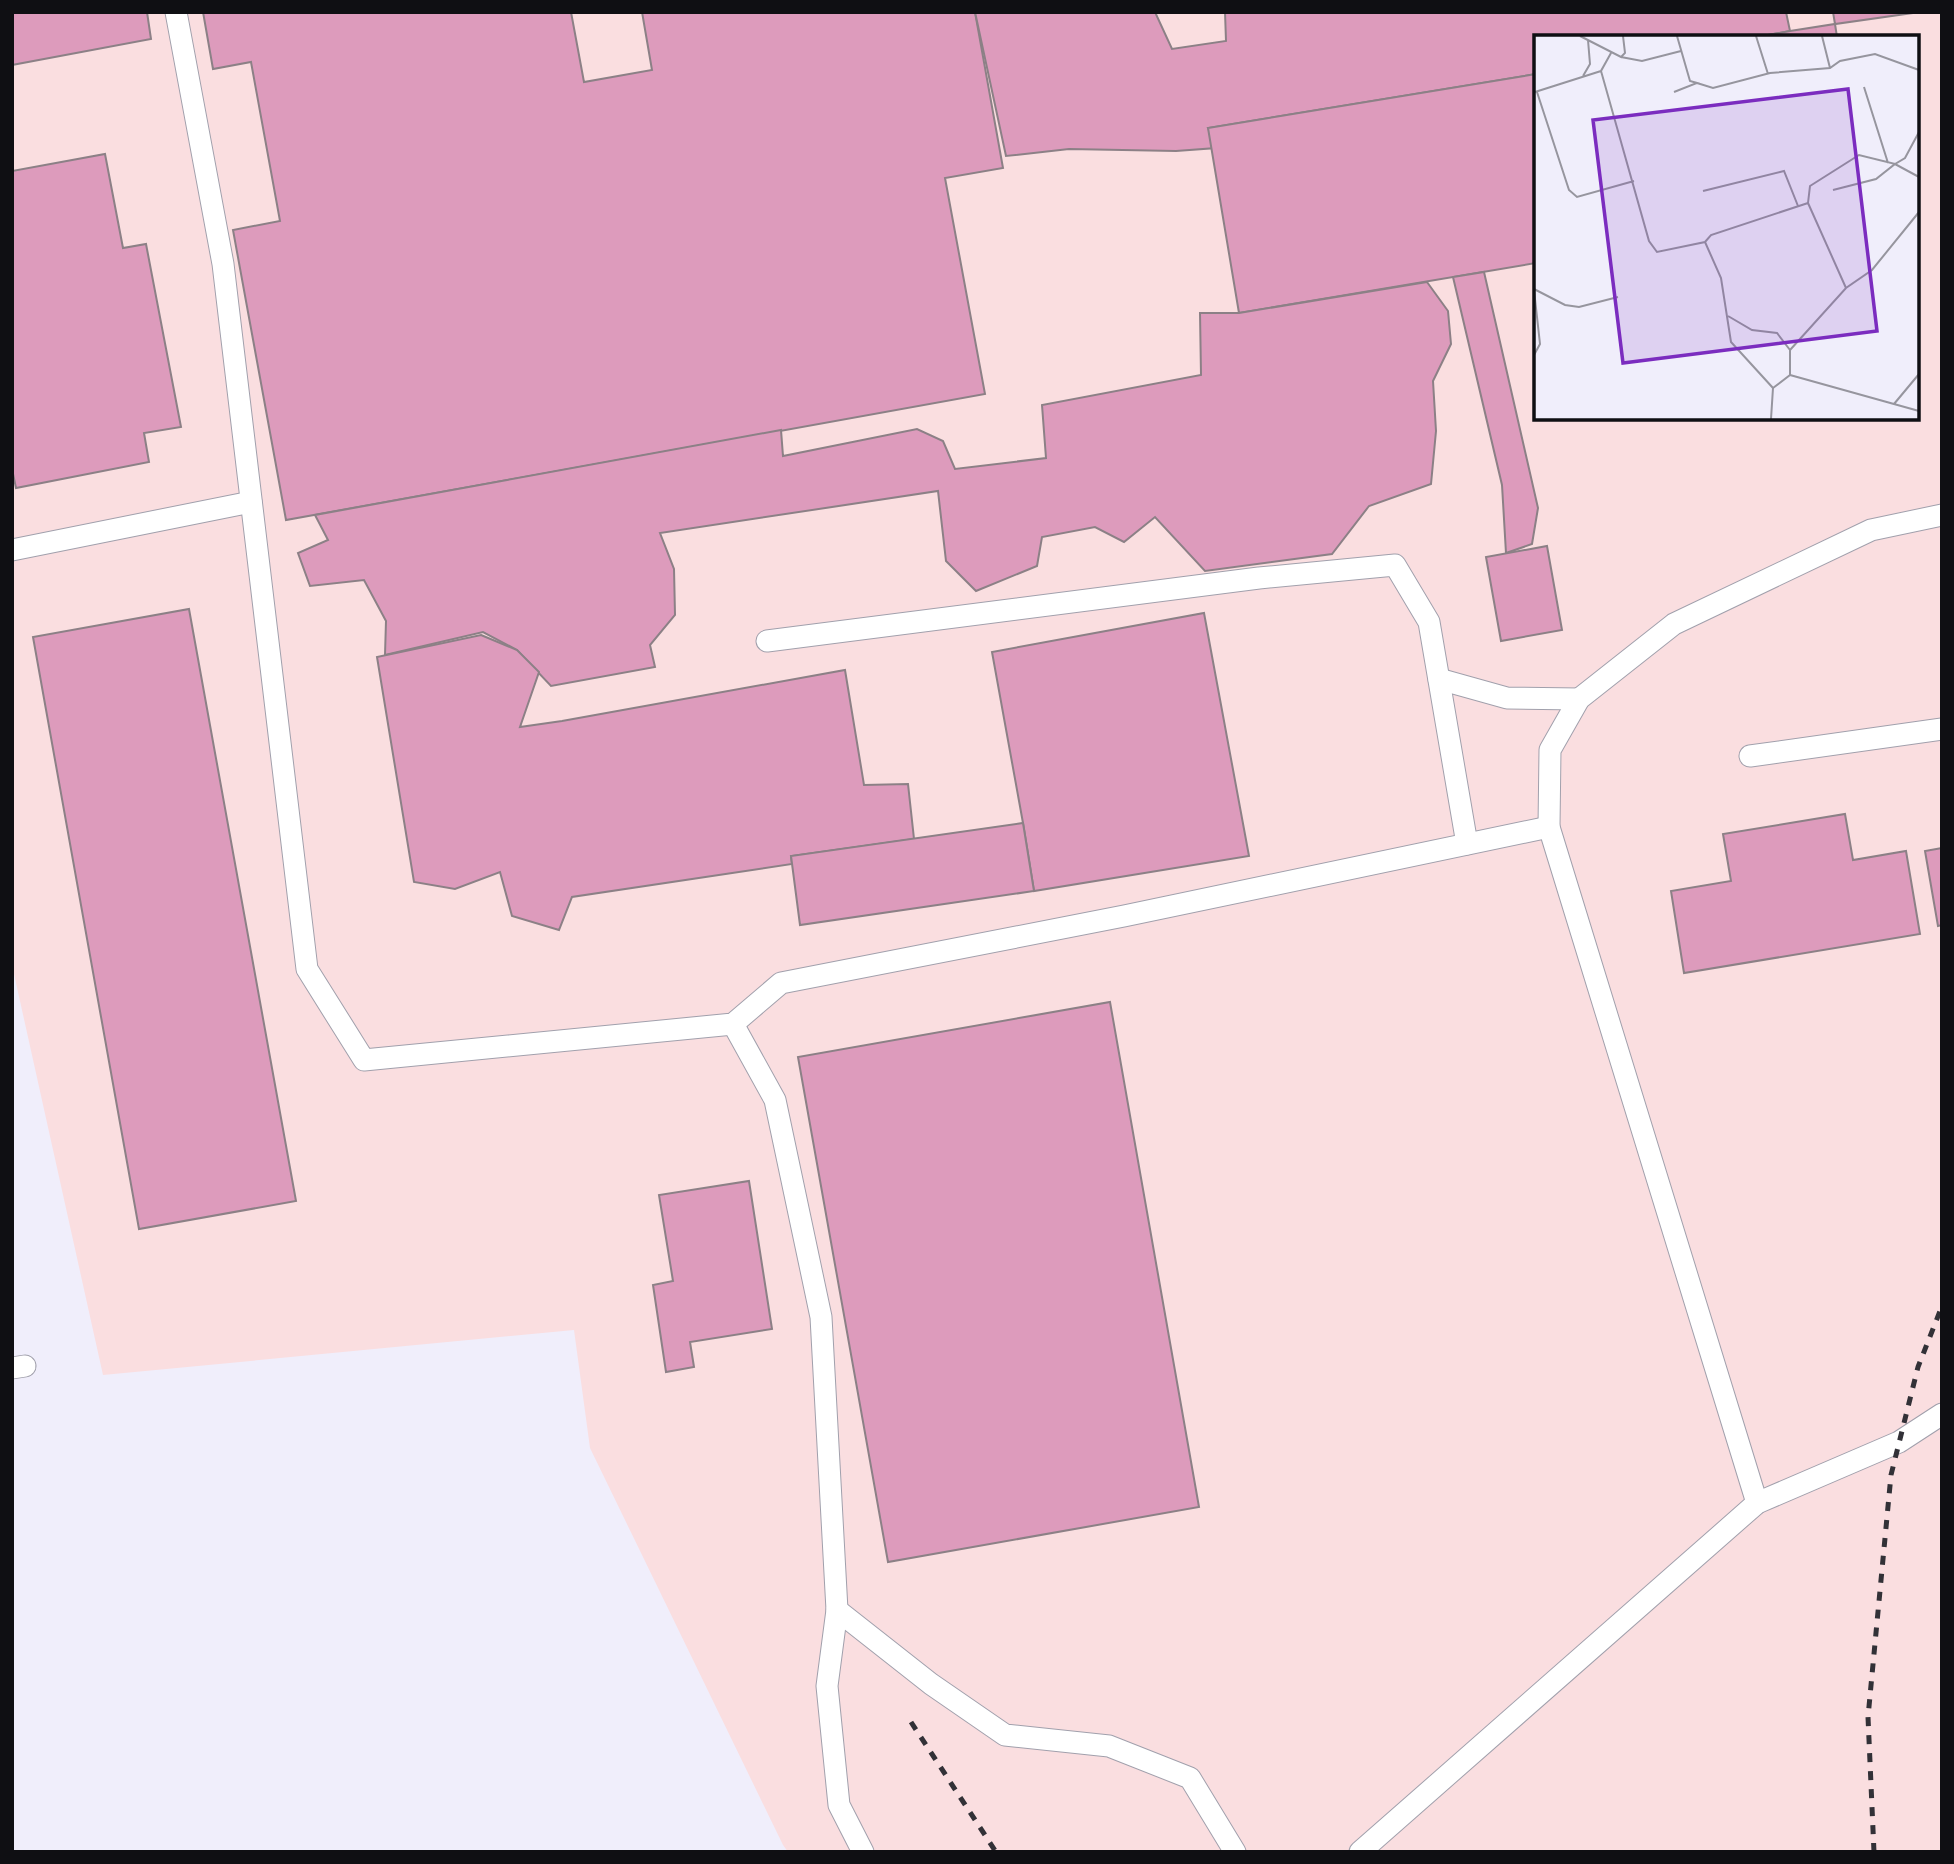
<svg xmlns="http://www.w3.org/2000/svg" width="1954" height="1864" font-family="Quicksand,sans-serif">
<rect width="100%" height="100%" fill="#f0eefb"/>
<path fill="#fadee0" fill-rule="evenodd" d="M12,12H1942V1852H788L783,1845L590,1448L574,1330L103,1375L12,965ZM1536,37H1917V418H1536Z"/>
<g fill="#dd9bbc" stroke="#8c8086" stroke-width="2">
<polygon points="12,12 147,12 151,39 12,65"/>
<polygon points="203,12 571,12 584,82 652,70 642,12 975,12 1003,168 945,178 985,394 286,520 233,230 280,221 251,62 213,69"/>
<polygon points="975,12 1155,12 1172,49 1226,41 1225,12 1786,12 1790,31 1757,37 1536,37 1536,74 1208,128 1216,148 1176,151 1069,149 1006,156"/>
<polygon points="1833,12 1920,12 1835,24"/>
<polygon points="1835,24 1837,37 1757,37 1790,31"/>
<polygon points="1536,74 1536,263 1239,313 1208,128"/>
<polygon points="105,154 123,248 146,244 181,427 144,433 149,462 16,488 12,469 12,171"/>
<polygon points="1484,272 1538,508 1532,544 1506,553 1502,485 1453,277"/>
<polygon points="1427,282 1448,311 1451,344 1433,381 1436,431 1431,484 1369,506 1332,554 1205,571 1155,517 1124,542 1095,527 1042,537 1037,566 976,591 946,561 938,491 660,533 674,569 675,615 650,645 655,667 551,686 517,650 483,632 385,655 386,621 364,580 310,586 298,553 328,540 315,515 781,430 783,456 917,429 943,441 955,469 1046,458 1042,405 1201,375 1200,313 1239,313"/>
<polygon points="1547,546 1562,630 1501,641 1486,557"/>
<polygon points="189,609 296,1201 139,1229 33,637"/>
<polygon points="1204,613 1249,856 1034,891 1023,823 992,652"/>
<polygon points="481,635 517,650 539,672 520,727 562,721 845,670 864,785 908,784 914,839 791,856 792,864 572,897 559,930 512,916 500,872 455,889 414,882 377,657"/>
<polygon points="1845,814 1853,860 1906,851 1920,934 1684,973 1671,891 1731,881 1723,834"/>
<polygon points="1023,823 1034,891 800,925 791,856"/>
<polygon points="1942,848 1942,925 1938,926 1925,851"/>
<polygon points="1110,1002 1199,1507 888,1562 798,1057"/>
<polygon points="749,1181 772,1329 690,1342 694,1367 666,1372 653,1285 673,1281 659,1195"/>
</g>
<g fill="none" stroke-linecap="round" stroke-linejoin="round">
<g stroke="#a1a0ac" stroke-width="23">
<g id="service">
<polyline points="176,12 223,264 307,969 364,1060 733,1024 781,983 1124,916 1549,827"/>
<polyline points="12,550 251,502"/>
<polyline points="767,641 1259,578 1395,565 1429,622 1467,844"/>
<polyline points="1439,679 1507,698 1579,699"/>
<polyline points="1750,756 1942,729"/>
<polyline points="733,1024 775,1100 821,1317 837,1610 827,1686 839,1805 863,1852"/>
<polyline points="12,1368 25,1366"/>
<polyline points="1757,1503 1549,827 1550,750 1579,699 1674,624 1871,530 1942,515"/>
<polyline points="837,1610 931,1684 1005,1735 1109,1746 1190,1778 1235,1852"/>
<polyline points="1360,1852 1757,1503 1899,1442 1942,1414"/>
</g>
</g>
<use href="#service" stroke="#fff" stroke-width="21"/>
<g stroke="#323137" stroke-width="5" stroke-dasharray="9 9" stroke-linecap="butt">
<polyline points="911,1722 996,1852"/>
<polyline points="1874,1852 1868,1717 1891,1475 1918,1367 1942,1306"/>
</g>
</g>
<g transform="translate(1534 35)">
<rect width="385" height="385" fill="#f0eefb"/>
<path fill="none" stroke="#96959e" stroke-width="2" d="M46,1L87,22L91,18L89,1M222,1L234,39M288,1L296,33M77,18L67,36L115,206L123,217L171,207L177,200L274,168M87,22L108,26L147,16M49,41L56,29L54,5M163,48L179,53L236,38L296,33L306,26L341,19L385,35M330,52L354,128M1,57L67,36M3,57L35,155L43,162L100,146M140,57L163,48L156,46L143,1M299,155L342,144L361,129L385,142M169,156L250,136L264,171M171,207L187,243L197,307L239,353M312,253L274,168L276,151L325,120L361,129L371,123L385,97M0,254L31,270L45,272L84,262M0,255L6,309L0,320M194,281L218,295L243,298L256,315V340L239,353L237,384M256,315L312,253L338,235L385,177M256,340L385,376M360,369L385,339"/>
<path fill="#7b2cbf" fill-opacity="0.15" stroke="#7b2cbf" stroke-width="3.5" d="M314,54L343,296L89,328L59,85Z"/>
<rect width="385" height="385" fill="none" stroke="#0f0f13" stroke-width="3.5"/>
</g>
<rect width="1954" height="1864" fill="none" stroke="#0f0f13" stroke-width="28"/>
</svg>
